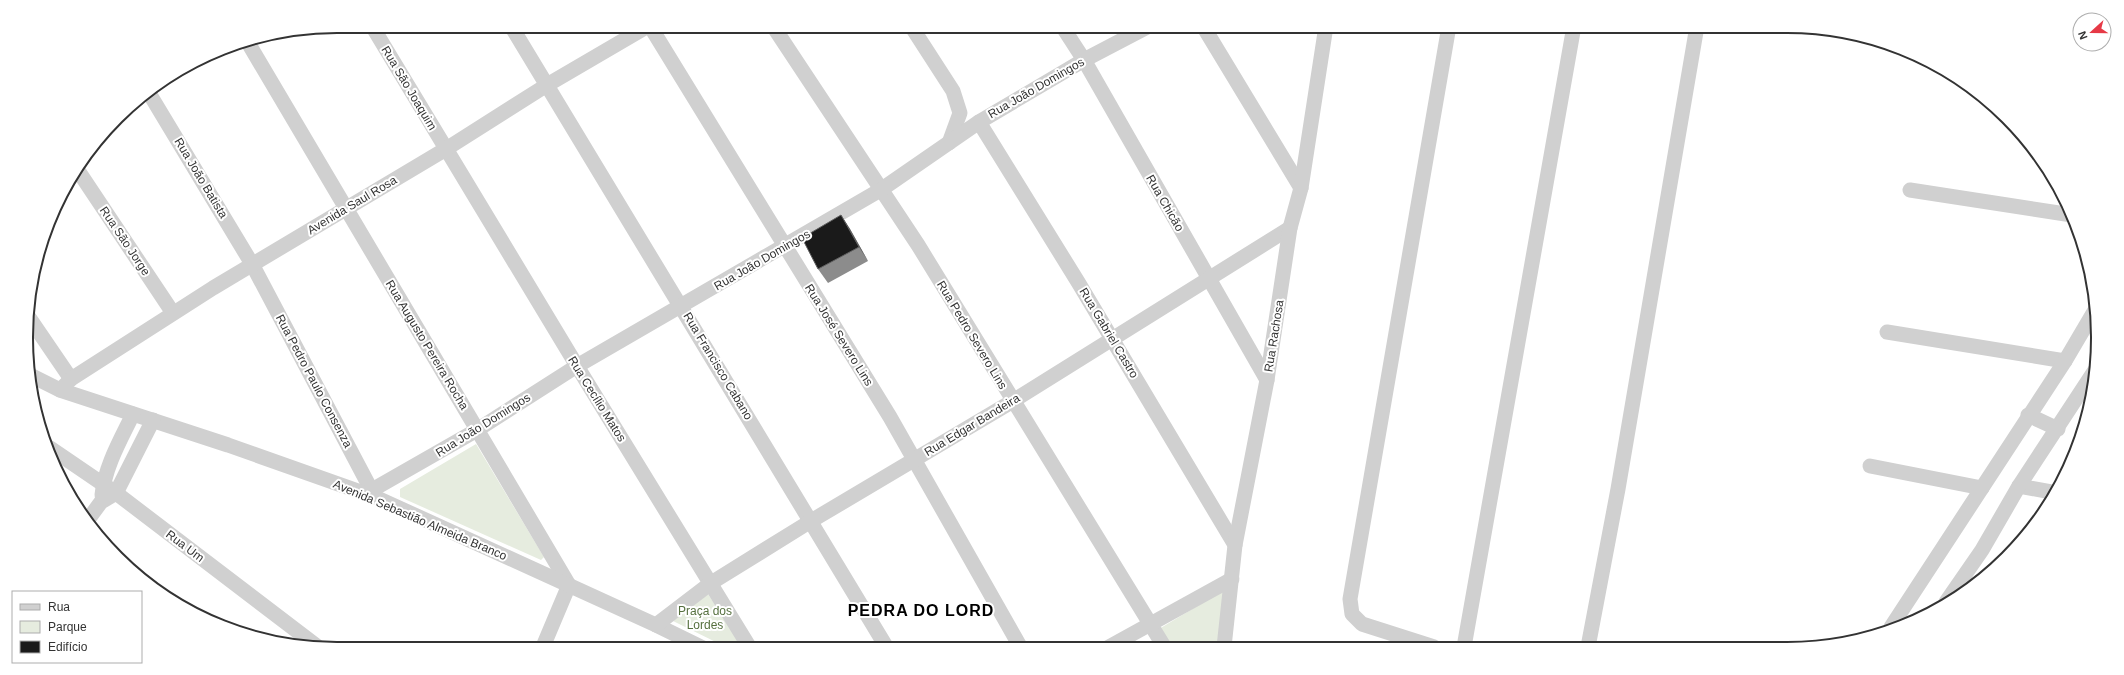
<svg xmlns="http://www.w3.org/2000/svg" width="2124" height="675" font-family="Helvetica,sans-serif">
<rect width="100%" height="100%" fill="#fff"/>
<g fill="#e6ecdf">
<polygon points="476,444 544,557 541,560 400,497 400,489"/>
<polygon points="1224,590 1218,647 1172,647 1159,629"/>
<polygon points="708,594 743,648 728,648 673,621"/>
</g>
<g fill="none" stroke-linecap="round" stroke-linejoin="round">
<g stroke="#d0d0d0" stroke-width="15">
<polyline points="372,26 577,366 750,648"/>
<polyline points="511,26 887,648"/>
<polyline points="650,26 890,417 1021,648"/>
<polyline points="773,26 918,245 1165,648"/>
<polyline points="911,26 953,91 960,113 949,143"/>
<polyline points="1062,26 1084,60 1267,380"/>
<polyline points="1203,26 1301,188"/>
<polyline points="247,41 569,585 542,649"/>
<polyline points="149,93 252,264 375,497"/>
<polyline points="979,122 1078,282 1235,545"/>
<polyline points="77,169 173,313"/>
<polyline points="1910,190 2072,215"/>
<polyline points="28,316 71,379"/>
<polyline points="1887,332 2065,361"/>
<polyline points="30,375 60,390 228,445 375,497 656,625 703,648"/>
<polyline points="60,390 71,379 213,288 446,149 547,85 648,26"/>
<polyline points="2028,415 2058,429"/>
<polyline points="50,448 116,493 318,647"/>
<polyline points="1870,466 1982,488"/>
<polyline points="2019,486 2057,493"/>
<polyline points="372,490 477,430 577,366 882,189 979,122 1084,60 1149,26"/>
<path d="M102,495C105,466 121,439 133,414"/>
<polyline points="87,521 101,502 116,493 153,420"/>
<polyline points="1946,602 1982,550 2019,486 2095,370"/>
<polyline points="656,625 711,583 811,521 1013,401 1290,228"/>
<polyline points="1891,627 2065,361 2095,310"/>
<polyline points="1224,647 1235,545 1267,380 1290,228 1301,188 1326,26"/>
<polyline points="1434,647 1362,624 1352,614 1350,599 1449,26"/>
<polyline points="1464,647 1574,26"/>
<polyline points="1588,647 1618,489 1697,26"/>
<polyline points="1107,648 1232,579"/>
</g>
</g>
<polygon fill="#8c8c8c" points="841,215 850,229 868,261 828,283 818,269"/>
<polygon fill="#5f5f5f" points="841,215 850,229 868,261 859,247"/>
<polygon fill="#1a1a1a" stroke="#5f5f5f" points="841,215 859,247 818,269 802,238"/>
<g text-anchor="middle" dominant-baseline="central" stroke-width="4" stroke-linejoin="round" paint-order="stroke">
<g font-size="12" fill="#333" stroke="#fff">
<text transform="translate(409 88) rotate(59)">Rua São Joaquim</text>
<text transform="translate(1036 88) rotate(-30)">Rua João Domingos</text>
<text transform="translate(201 178) rotate(59)">Rua João Batista</text>
<text transform="translate(1165 203) rotate(60)">Rua Chicão</text>
<text transform="translate(352 205) rotate(-31)">Avenida Saul Rosa</text>
<text transform="translate(125 241) rotate(56)">Rua São Jorge</text>
<text transform="translate(762 260) rotate(-30)">Rua João Domingos</text>
<text transform="translate(1109 333) rotate(59)">Rua Gabriel Castro</text>
<text transform="translate(839 335) rotate(58)">Rua José Severo Lins</text>
<text transform="translate(972 335) rotate(59)">Rua Pedro Severo Lins</text>
<text transform="translate(1274 336) rotate(-81)">Rua Rachosa</text>
<text transform="translate(427 345) rotate(59)">Rua Augusto Pereira Rocha</text>
<text transform="translate(718 366) rotate(59)">Rua Francisco Cabano</text>
<text transform="translate(314 381) rotate(62)">Rua Pedro Paulo Consenza</text>
<text transform="translate(597 399) rotate(58)">Rua Cecílio Matos</text>
<text transform="translate(483 425) rotate(-32)">Rua João Domingos</text>
<text transform="translate(972 425) rotate(-31)">Rua Edgar Bandeira</text>
<text transform="translate(420 520) rotate(23)">Avenida Sebastião Almeida Branco</text>
<text transform="translate(185 546) rotate(37)">Rua Um</text>
</g>
<g font-size="12" fill="#56703f" stroke="#fff">
<text x="705" y="611">Praça dos<tspan x="705" dy="14">Lordes</tspan></text>
</g>
<g font-size="16" font-weight="bold" letter-spacing="1" fill="#000" stroke="#fff">
<text x="921" y="610">PEDRA DO LORD</text>
</g>
</g>
<path d="M0 0H2124V675H0ZM337 33H1787A304 304 0 0 1 2091 337V338A304 304 0 0 1 1787 642H337A304 304 0 0 1 33 338V337A304 304 0 0 1 337 33Z" fill="#fff" fill-rule="evenodd"/>
<path fill="none" stroke="#333" stroke-width="2" d="M337 33H1787A304 304 0 0 1 2091 337V338A304 304 0 0 1 1787 642H337A304 304 0 0 1 33 338V337A304 304 0 0 1 337 33Z"/>
<rect x="12" y="591" width="130" height="72" fill="#ffffff" stroke="#adadad"/>
<rect x="20" y="604" width="20" height="6" fill="#d0d0d0" stroke="#adadad"/>
<text x="48" y="611" font-size="12" fill="#333333">Rua</text>
<rect x="20" y="621" width="20" height="12" fill="#e6ecdf" stroke="#adadad"/>
<text x="48" y="631" font-size="12" fill="#333333">Parque</text>
<rect x="20" y="641" width="20" height="12" fill="#1a1a1a" stroke="#adadad"/>
<text x="48" y="651" font-size="12" fill="#333333">Edifício</text>
<g transform="translate(2092 32) rotate(249)"><circle r="19" fill="#ffffff" stroke="#adadad"/>
<path d="M0-3L7 15L0 10L-7 15Z" fill="#e63946"/>
<text y="-6" font-size="11" font-weight="bold" text-anchor="middle" fill="#333333">N</text>
</g>
</svg>
